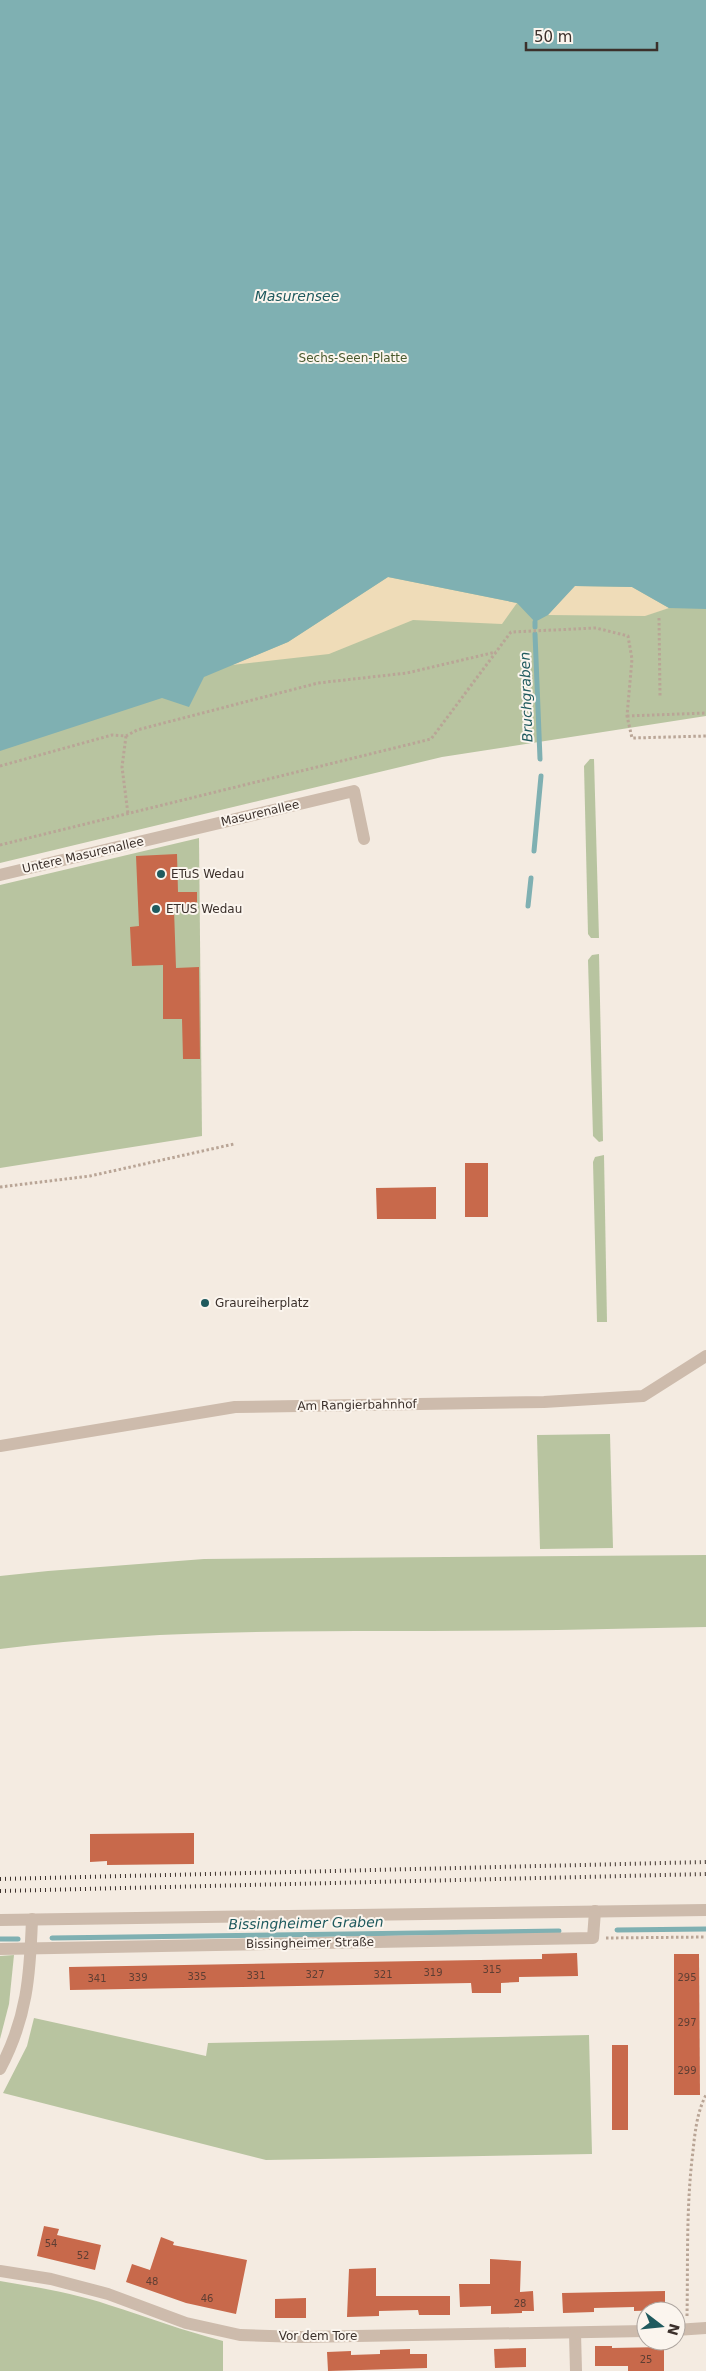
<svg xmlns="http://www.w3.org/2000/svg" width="706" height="2371" font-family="'DejaVu Sans',sans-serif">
<rect width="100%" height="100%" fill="#f4ebe1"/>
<g fill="#b8c4a0">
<polygon points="0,0 706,0 706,716 442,757 0,863"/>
<polygon points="590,759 594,759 599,938 591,938 588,934 584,766"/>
<polygon points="199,838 202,1136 0,1168 0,885"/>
<polygon points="599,954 603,1141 599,1142 593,1136 588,960 592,955"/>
<polygon points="604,1155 607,1322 597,1322 593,1162 595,1157"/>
<polygon points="610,1434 613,1548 540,1549 537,1435"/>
<path d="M706,1555V1627C614,1629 522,1631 430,1631C287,1631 142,1630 0,1649V1576L48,1571L204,1559Z"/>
<polygon points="14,1955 9,2004 0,2039 0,1956"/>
<polygon points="34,2018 206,2056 208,2043 589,2035 592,2154 266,2160 3,2093 27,2046"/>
<path d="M0,2281C36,2287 74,2293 109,2305C147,2317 184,2331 223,2341V2371H0Z"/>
</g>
<g fill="#efdcb8">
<polygon points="388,577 517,603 502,624 413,620 329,654 232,665 288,642"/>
<polygon points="574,586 632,587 669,608 645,616 548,615"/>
</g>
<polygon fill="#7fb0b2" points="0,0 706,0 706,609 669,608 632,587 575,586 548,615 535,622 517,603 388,577 288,642 204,677 189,707 162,698 0,751"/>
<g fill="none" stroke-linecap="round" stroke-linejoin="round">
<g stroke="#7fb0b2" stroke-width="5">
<polyline points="535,622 535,627"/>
<polyline points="535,634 540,759"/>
<polyline points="534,851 541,776"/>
<polyline points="528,906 531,878"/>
<polyline points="617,1930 706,1929"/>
<polyline points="52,1938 559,1931"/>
<polyline points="0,1939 18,1939"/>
</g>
</g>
<g fill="#c8694b">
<polygon points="177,854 178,892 197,892 197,908 174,909 176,968 199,967 200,1059 183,1059 182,1019 163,1019 163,965 132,966 130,927 139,926 136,856"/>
<rect x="465" y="1163" width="23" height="54"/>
<polygon points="436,1187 436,1219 377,1219 376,1188"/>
<polygon points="194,1833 194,1864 107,1865 107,1861 90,1862 90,1834"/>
<polygon points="577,1953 578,1976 519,1977 519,1982 501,1983 501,1993 472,1993 471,1983 70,1990 69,1967 542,1959 542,1954"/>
<polygon points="674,1954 699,1954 700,2095 674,2095"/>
<rect x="612" y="2045" width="16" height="85"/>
<polygon points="44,2226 59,2229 57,2235 101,2245 95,2270 37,2256"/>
<polygon points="161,2237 174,2242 173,2245 247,2260 236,2314 186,2303 126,2282 132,2264 150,2270"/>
<polygon points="490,2259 521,2261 520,2292 533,2291 534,2311 522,2311 522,2313 491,2314 491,2306 460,2307 459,2284 490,2284"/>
<polygon points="376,2268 376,2296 450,2296 450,2315 419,2315 418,2310 379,2311 379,2316 347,2317 349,2269"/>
<polygon points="665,2291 665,2310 634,2311 634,2307 594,2308 594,2312 563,2313 562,2293"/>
<polygon points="306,2298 306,2318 275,2318 275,2299"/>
<polygon points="595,2346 612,2346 612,2348 664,2347 664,2371 628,2371 628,2366 595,2366"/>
<polygon points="526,2348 526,2367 495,2368 494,2349"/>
<polygon points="410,2349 410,2354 427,2354 427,2368 328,2371 327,2352 351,2351 351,2355 380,2354 380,2350"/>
</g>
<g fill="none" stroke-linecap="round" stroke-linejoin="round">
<g stroke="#b9a596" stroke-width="3" stroke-dasharray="2.5 2.5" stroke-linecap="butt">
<polyline points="659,618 660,696"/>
<polyline points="627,716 706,713"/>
<polyline points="126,736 122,767 128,814"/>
<polyline points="0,766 112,735 126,736 137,730 318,683 407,673 496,652"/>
<polyline points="0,845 431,739 511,632 596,628 628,636 632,659 627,716 632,738 706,736"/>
<polyline points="0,1187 90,1176 234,1144"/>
<polyline points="606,1938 706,1937"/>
<path d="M687,2316C688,2261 686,2206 693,2151C695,2132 697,2112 706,2095"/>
</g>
<g stroke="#cdbbac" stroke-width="12">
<polyline points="0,875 354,791 364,839"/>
<polyline points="0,1446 235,1407 544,1402 643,1396 706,1356"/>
<polyline points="0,1920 706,1910"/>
<polyline points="0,1949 593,1938 595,1911"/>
<path d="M0,2069C27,2018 30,1976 32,1919"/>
<polyline points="0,2271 51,2279 108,2294 186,2323 240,2335 301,2337 646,2331"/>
<polyline points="676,2330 706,2328"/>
<polyline points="575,2333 576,2371"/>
</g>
<g stroke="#3b302b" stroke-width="4" stroke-dasharray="1 4" stroke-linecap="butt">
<polyline points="0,1879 706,1862"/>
<polyline points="0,1891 706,1874"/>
</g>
</g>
<g fill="#1f5a5e" stroke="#fbf5ee" stroke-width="2">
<circle cx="161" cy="874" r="5"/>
<circle cx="156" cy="909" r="5"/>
<circle cx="205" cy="1303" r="5"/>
</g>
<g text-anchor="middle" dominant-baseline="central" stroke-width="4" stroke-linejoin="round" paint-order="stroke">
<g font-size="10" fill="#5e3e33">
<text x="492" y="1969">315</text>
<text x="433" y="1972">319</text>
<text x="315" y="1974">327</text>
<text x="383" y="1974">321</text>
<text x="256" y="1975">331</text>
<text x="197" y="1976">335</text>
<text x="138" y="1977">339</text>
<text x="687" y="1977">295</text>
<text x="97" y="1978">341</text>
<text x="687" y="2022">297</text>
<text x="687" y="2070">299</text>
<text x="51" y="2243">54</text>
<text x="83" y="2255">52</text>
<text x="152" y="2281">48</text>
<text x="207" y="2298">46</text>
<text x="520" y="2303">28</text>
<text x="646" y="2359">25</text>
</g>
<g font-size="12" fill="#4a5a2e" stroke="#fbf5ee">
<text x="353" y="358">Sechs-Seen-Platte</text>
</g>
<g font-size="12" fill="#3b302b" stroke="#fbf5ee">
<text transform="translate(260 813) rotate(-13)">Masurenallee</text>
<text transform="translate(83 855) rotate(-13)">Untere Masurenallee</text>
<text transform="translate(357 1405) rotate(-1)">Am Rangierbahnhof</text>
<text transform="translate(310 1943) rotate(-1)">Bissingheimer Straße</text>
<text x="318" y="2336">Vor dem Tore</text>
</g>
<g font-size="12" fill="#3b302b" stroke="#fbf5ee" text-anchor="start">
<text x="171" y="874">ETuS Wedau</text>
<text x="166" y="909">ETUS Wedau</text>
<text x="215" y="1303">Graureiherplatz</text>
</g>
<g font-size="14" font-style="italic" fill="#1f5a5e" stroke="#fbf5ee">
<text x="297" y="296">Masurensee</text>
<text transform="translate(526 697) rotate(-92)">Bruchgraben</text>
<text transform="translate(306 1923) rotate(-1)">Bissingheimer Graben</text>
</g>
</g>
<g transform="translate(661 2326) rotate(106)"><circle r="24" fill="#fbf5ee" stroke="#aea6a0"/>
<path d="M0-4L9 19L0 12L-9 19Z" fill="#1f5a5e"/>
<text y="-8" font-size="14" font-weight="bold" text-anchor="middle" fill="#3b302b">N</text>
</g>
<path d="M526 42v8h131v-8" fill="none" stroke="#3b302b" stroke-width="2.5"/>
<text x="534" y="42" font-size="15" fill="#3b302b" stroke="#fbf5ee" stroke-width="4" paint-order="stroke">50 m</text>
</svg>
